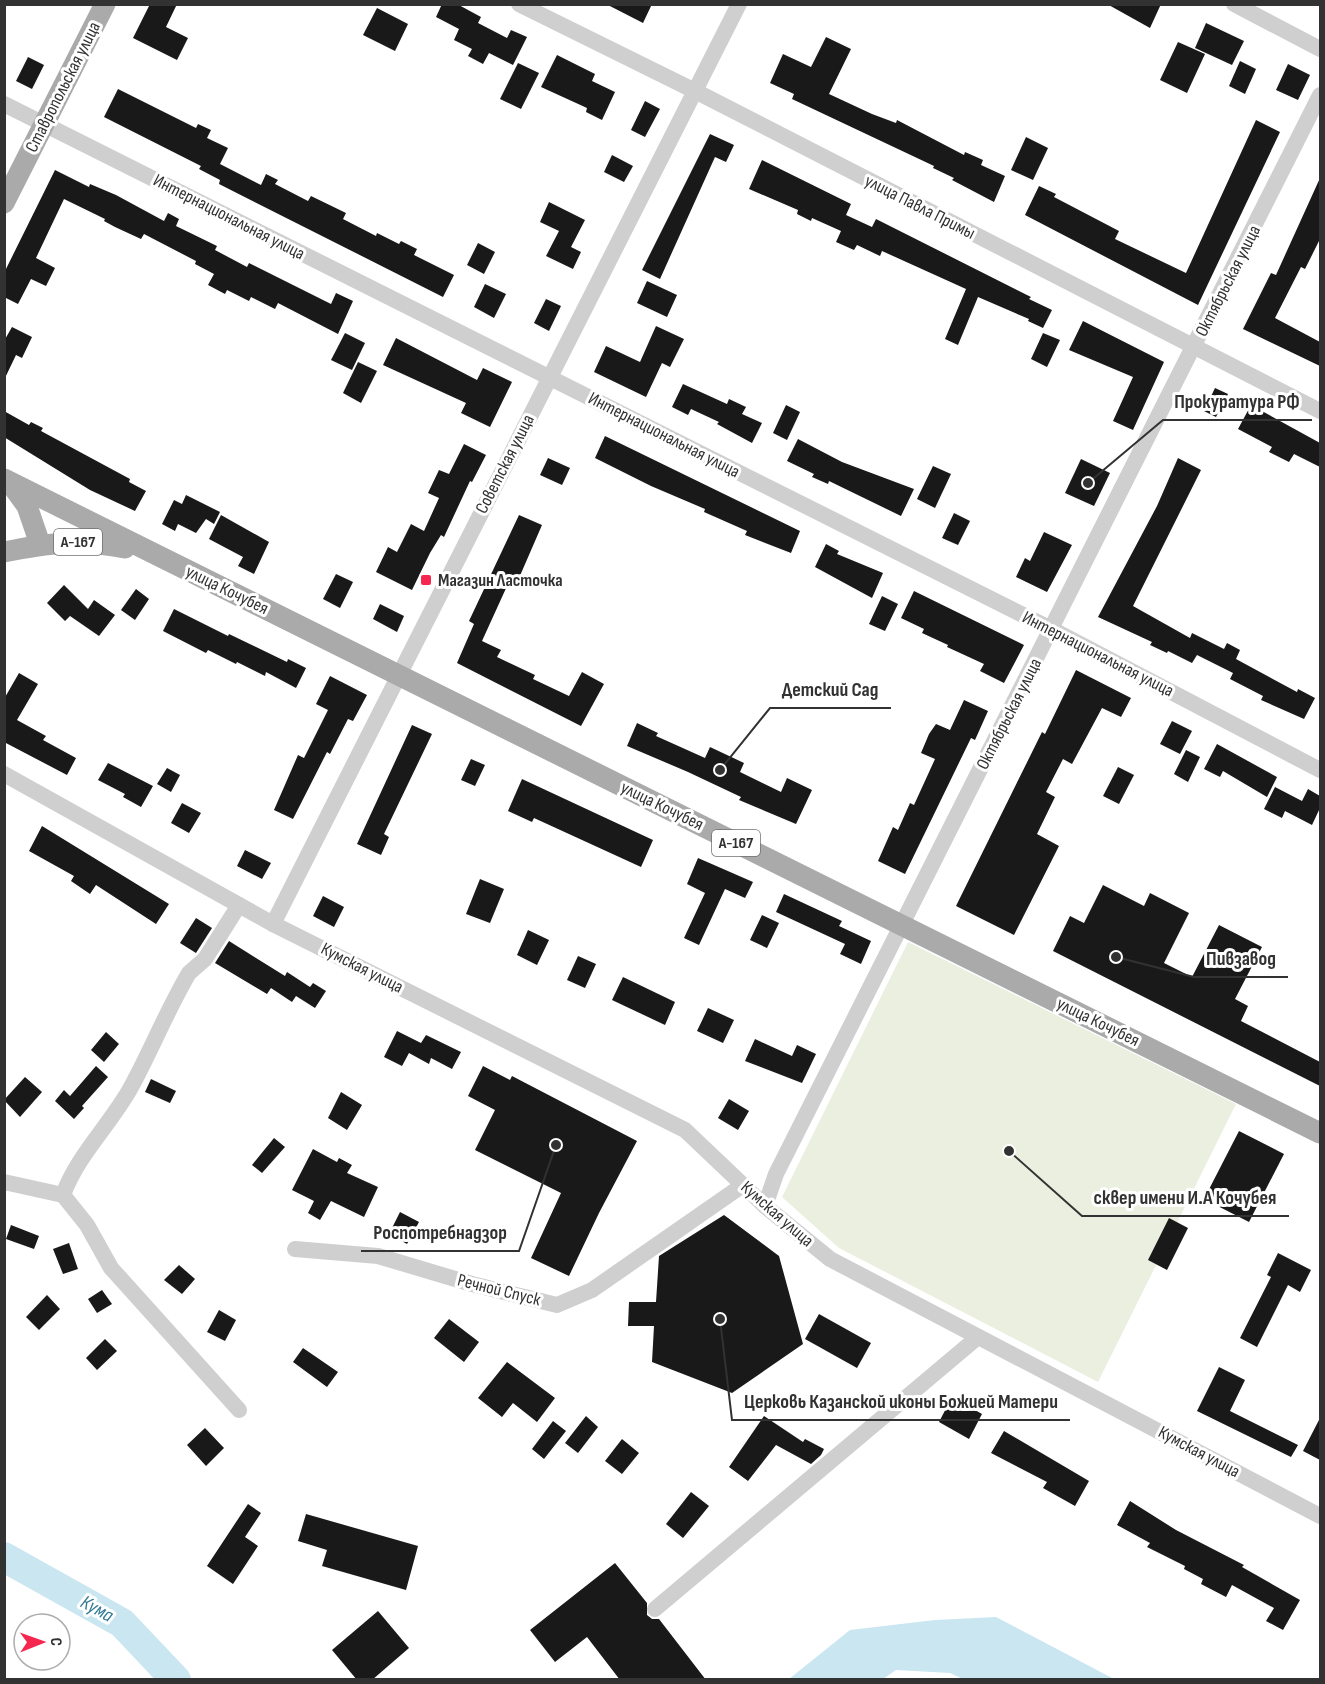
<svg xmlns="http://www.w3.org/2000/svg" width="1325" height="1684" font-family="'Sofia Sans Condensed',sans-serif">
<rect width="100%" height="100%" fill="#fff"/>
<polygon fill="#eaefdf" points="908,942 1236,1104 1098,1382 839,1248 782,1197"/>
<polygon fill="#cae6f0" points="996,1617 1114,1679 965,1680 950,1673 896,1670 883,1679 789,1679 850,1630 935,1620"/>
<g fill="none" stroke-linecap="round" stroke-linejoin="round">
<polyline stroke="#cae6f0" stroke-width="30" points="4,1557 122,1623 176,1680"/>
</g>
<g fill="#191919">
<polygon points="150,4 177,4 166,27 188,38 177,60 133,38"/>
<polygon points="442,4 457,4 481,17 478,23 507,38 511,30 527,37 513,65 489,53 483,64 468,56 472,49 454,40 459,29 436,17"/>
<polygon points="606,4 652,4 643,23"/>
<polygon points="1107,4 1161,4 1150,28"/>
<polygon points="377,8 408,24 395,51 363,35"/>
<polygon points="1206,23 1244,41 1232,65 1195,48"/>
<polygon points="826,37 851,49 829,94 872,114 896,123 897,120 964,155 965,152 983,160 981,165 1005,176 994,202 952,180 954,178 933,168 934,166 792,99 794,94 770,83 783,54 811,67"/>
<polygon points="1178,42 1205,54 1187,93 1160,80"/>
<polygon points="557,55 595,74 592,81 615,92 602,120 586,112 587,108 541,87"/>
<polygon points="28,57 44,65 32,89 16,81"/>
<polygon points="1240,61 1256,69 1245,94 1229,86"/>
<polygon points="518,63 539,73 521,109 500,99"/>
<polygon points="1288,64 1310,75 1298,100 1276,90"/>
<polygon points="118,89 196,128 198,124 211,130 207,138 228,148 220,164 261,185 266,174 278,180 275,184 308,201 311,196 346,213 343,219 376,236 377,233 399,244 401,241 417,249 414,255 454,275 443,297 219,184 220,180 199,169 201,166 104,117"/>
<polygon points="645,101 660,109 645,137 631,130"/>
<polygon points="1256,120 1280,132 1198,305 1025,215 1039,186 1056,194 1054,197 1119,231 1115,239 1186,273"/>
<polygon points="710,134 734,145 726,162 715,157 660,279 642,270"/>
<polygon points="1026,137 1048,148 1033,180 1011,170"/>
<polygon points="612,155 633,166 624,182 604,172"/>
<polygon points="762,160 851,204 846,215 872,227 876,219 1031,297 1029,299 1052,310 1043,328 1028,321 1029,319 978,297 958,345 945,339 966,289 882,251 880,256 857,245 854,250 836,242 841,231 812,218 811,221 797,214 798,210 749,189"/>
<polygon points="55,170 89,187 90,184 116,195 164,221 168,213 179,219 176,226 217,246 215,250 247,267 249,263 331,304 336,293 353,301 338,334 278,303 275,309 251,297 249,301 227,290 225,294 208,285 214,274 195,264 196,261 144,234 141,239 115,227 104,221 105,219 64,199 36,258 55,268 46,286 31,279 18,304 4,297 4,273"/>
<polygon points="1320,178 1320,239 1305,269 1301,267 1275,318 1320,342 1320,366 1243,329 1271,273 1276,275"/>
<polygon points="549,202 585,220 571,247 581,252 573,269 546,256 559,231 540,222"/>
<polygon points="478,243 495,252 484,274 467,265"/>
<polygon points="647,281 677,295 667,317 637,303"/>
<polygon points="485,284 506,294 494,318 474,307"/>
<polygon points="546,299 561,306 549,331 534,323"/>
<polygon points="1083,321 1164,362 1133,430 1113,421 1133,377 1069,350"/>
<polygon points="656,326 684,339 670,367 662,363 646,397 594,372 606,346 640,362"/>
<polygon points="12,327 32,337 22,358 16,355 4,380 4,341"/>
<polygon points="345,333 365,343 352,370 331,360"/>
<polygon points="1043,333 1060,340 1047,367 1031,359"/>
<polygon points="396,338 477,380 483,368 512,382 490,427 461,413 466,403 383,365"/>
<polygon points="358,362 377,371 361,403 343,393"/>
<polygon points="683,384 727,404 729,399 746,407 742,414 762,423 752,443 717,424 719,422 691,409 688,415 672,407"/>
<polygon points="1215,388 1228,394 1216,417 1204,411"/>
<polygon points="786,405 800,412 787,440 773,433"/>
<polygon points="1251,405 1320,443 1320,467 1294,454 1289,462 1269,452 1272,447 1238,429"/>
<polygon points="4,411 29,425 31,422 43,428 41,431 130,479 129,482 146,491 135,511 90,490 4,437"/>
<polygon points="605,436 800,531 791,553 745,535 747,531 704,512 705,509 651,486 595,458"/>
<polygon points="798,439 842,462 914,489 901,516 829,481 828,484 812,477 814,474 787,461"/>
<polygon points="464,444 486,455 472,482 470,481 444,537 441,535 430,553 412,590 376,572 388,547 397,552 411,524 424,531 439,498 428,493 439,470 449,474"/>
<polygon points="548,458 570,468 562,485 540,475"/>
<polygon points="1178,458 1201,470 1133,606 1190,638 1192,633 1224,649 1227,643 1240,650 1236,659 1297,692 1298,689 1315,698 1304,719 1261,700 1263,696 1230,679 1233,673 1197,655 1192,663 1168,651 1167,653 1150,645 1152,642 1098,617 1157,506"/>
<polygon points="1081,459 1110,473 1094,506 1065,493"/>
<polygon points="933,466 951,474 935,508 917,499"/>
<polygon points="186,495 220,512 214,524 206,519 196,533 178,524 175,531 162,524 174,500 182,504"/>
<polygon points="954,513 970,521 958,545 942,538"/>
<polygon points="221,515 269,542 254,574 238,566 243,557 209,539"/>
<polygon points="519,515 542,525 519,578 512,575 482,641 501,650 497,657 535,675 533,679 569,696 582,672 604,684 581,726 457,663 474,624 469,621"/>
<polygon points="1044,532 1072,545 1047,592 1016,577 1025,558 1030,561"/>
<polygon points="826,544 839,551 837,554 883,573 872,598 815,567"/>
<polygon points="336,574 353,582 340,608 323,599"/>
<polygon points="64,585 88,609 94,600 115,615 99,636 70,616 65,621 47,603"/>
<polygon points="136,589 149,599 135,620 121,610"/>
<polygon points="914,591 1024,645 1004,683 980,671 984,664 947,647 948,645 922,633 924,629 901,618"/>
<polygon points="882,596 898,604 885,631 869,624"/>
<polygon points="380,604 404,616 397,632 373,619"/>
<polygon points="174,609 228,636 229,634 287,662 288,659 306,668 296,688 266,672 265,676 237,662 236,664 208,650 206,653 163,631"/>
<polygon points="1076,670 1131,698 1121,717 1102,708 1072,764 1063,759 1046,792 1055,797 1037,834 1059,846 1014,935 956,906 1042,732 1045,734"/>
<polygon points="19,673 38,684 17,720 46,736 43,740 76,758 67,775 4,742 4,699"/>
<polygon points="330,676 367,695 353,721 348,719 330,754 327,752 293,819 274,810 298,755 304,758 328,710 316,704"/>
<polygon points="964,700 988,711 975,740 971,738 905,874 878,861 893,827 898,830 910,803 914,805 935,759 921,753 929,734 936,724 950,730"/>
<polygon points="1172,721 1192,731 1180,754 1160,744"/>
<polygon points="637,723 658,733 656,736 705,758 710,747 744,763 740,772 781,792 787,778 812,790 796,824 739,800 741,797 688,772 627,746"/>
<polygon points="412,725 432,734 384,834 389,837 381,855 357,844"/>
<polygon points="1217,744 1277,777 1267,797 1223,771 1220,777 1204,769"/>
<polygon points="1186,750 1200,757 1188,782 1174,774"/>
<polygon points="471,759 485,765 475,786 461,780"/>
<polygon points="108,763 153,786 141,807 123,797 125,794 98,780"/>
<polygon points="1118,767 1134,775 1119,804 1103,796"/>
<polygon points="167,768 180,775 171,792 157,784"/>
<polygon points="522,779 653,840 641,867 534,818 532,822 508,811"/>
<polygon points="1275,787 1302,801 1308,789 1320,796 1320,808 1312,825 1285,811 1282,818 1264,809"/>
<polygon points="182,803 201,813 189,833 171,823"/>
<polygon points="42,826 169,904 156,924 96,885 90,894 71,881 74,876 29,851"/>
<polygon points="245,850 271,863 262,879 237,866"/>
<polygon points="698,858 753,882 745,898 725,889 699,945 684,938 705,893 687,884"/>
<polygon points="480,879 504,889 490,923 466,914"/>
<polygon points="1103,885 1144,906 1150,893 1189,913 1164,963 1192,977 1219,925 1262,947 1235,999 1248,1006 1241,1021 1320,1062 1320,1086 1053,951 1070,916 1084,923"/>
<polygon points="784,894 842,921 839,926 871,941 861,964 840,954 845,944 776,912"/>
<polygon points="323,896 344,907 334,927 313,916"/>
<polygon points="762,915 779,923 767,948 750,940"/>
<polygon points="196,918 212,928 196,953 180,943"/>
<polygon points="528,930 549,940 537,965 517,955"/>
<polygon points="229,941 285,976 287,972 310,987 313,983 326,991 315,1008 296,996 292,1002 271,988 267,994 215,963"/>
<polygon points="578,956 596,964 585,988 567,980"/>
<polygon points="623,977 675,1002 665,1025 612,1000"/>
<polygon points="708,1008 734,1020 723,1043 697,1031"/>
<polygon points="397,1031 421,1043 426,1035 461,1052 452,1069 431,1058 429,1064 409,1053 402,1066 384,1057"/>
<polygon points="106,1032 119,1044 104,1062 91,1050"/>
<polygon points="755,1039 792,1056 797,1045 816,1054 802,1083 745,1061"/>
<polygon points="96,1066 108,1077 82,1106 84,1108 74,1119 55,1101 64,1090 70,1096"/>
<polygon points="483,1066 510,1080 512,1076 637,1141 599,1213 569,1276 531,1258 561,1193 475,1150 495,1110 468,1096"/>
<polygon points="25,1077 42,1092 20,1117 4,1100"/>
<polygon points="151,1079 176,1091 170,1103 145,1092"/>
<polygon points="341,1092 362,1105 347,1130 328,1118"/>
<polygon points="729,1099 749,1111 738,1130 718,1118"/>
<polygon points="1239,1131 1284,1154 1249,1222 1204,1199"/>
<polygon points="274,1138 285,1147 262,1173 252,1165"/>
<polygon points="313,1149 337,1162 339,1158 352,1165 347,1173 378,1187 364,1217 331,1201 320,1220 308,1213 314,1201 292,1190"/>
<polygon points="400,1212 419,1222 407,1244 389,1234"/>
<polygon points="724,1215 779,1256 803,1344 732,1393 652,1362 654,1326 628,1326 629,1302 656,1302 659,1256"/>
<polygon points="1169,1218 1188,1228 1167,1270 1148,1260"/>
<polygon points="11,1225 39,1236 34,1249 6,1239"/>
<polygon points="69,1243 78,1269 63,1274 53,1249"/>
<polygon points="1278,1253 1311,1270 1300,1292 1288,1285 1257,1347 1240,1338 1271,1277 1267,1275"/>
<polygon points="179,1265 195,1279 182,1294 164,1280"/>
<polygon points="102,1290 112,1304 97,1313 88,1299"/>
<polygon points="47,1295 60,1309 39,1330 26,1317"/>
<polygon points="219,1310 236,1320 225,1341 207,1332"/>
<polygon points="819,1314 871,1343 857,1368 805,1339"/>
<polygon points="449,1319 479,1342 464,1362 434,1338"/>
<polygon points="105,1339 117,1351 97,1370 86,1358"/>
<polygon points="303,1348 338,1372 327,1387 293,1362"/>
<polygon points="507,1362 555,1398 537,1422 513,1403 502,1417 478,1398"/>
<polygon points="1219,1367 1245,1380 1230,1411 1298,1445 1291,1457 1197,1411"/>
<polygon points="952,1397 982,1414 969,1439 939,1422"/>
<polygon points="586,1416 598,1427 578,1453 565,1443"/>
<polygon points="764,1416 803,1442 805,1439 824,1449 821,1455 811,1464 776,1445 748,1481 729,1467"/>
<polygon points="1320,1418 1320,1460 1303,1451"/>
<polygon points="553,1421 566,1431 544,1459 532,1449"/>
<polygon points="205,1428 224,1448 206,1466 187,1445"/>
<polygon points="1004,1431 1089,1481 1075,1506 1043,1488 1047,1482 991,1453"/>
<polygon points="622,1439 639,1453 622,1474 605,1461"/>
<polygon points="691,1492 709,1506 683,1538 666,1524"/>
<polygon points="1130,1501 1176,1530 1244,1565 1242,1567 1300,1600 1283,1630 1266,1621 1274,1608 1232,1585 1226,1597 1201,1584 1203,1579 1184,1569 1185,1566 1147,1547 1150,1543 1117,1525"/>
<polygon points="248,1504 261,1513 245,1537 258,1546 233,1584 207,1566"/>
<polygon points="306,1514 418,1546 406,1590 322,1566 327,1550 298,1541"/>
<polygon points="615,1563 647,1603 647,1615 652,1619 659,1619 706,1680 620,1680 587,1637 555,1662 530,1630"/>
<polygon points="378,1611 409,1648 372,1680 357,1680 332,1650"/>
</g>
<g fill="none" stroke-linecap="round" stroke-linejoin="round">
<g stroke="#cfcfcf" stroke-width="16">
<polyline points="519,4 695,91 1320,411"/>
<polyline points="1234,4 1320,49"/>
<polyline points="4,104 1053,630 1320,770"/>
<polyline points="4,774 273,924 685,1130 765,1206 830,1259 1320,1516"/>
<polyline points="273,924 739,4"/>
<polyline points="4,1182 63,1195 87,1225 111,1268 239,1410"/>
<path d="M63,1195C77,1156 109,1126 130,1089C151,1051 167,1010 189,973L205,959L239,905"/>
<polyline points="765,1206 776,1174 1320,95"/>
<polyline points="295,1249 378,1256 472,1284 557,1305 592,1290 743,1185"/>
<polyline points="655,1609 978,1337"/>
</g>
<g stroke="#aaa" stroke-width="21">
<polyline points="4,203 105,4"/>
<polyline points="4,479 1320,1133"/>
<polyline points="11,484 27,506 40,544"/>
<path d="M4,552C48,543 81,539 125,548"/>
</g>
</g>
<rect fill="#f5274f" stroke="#fff" stroke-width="2" x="420" y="574" width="12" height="12" rx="3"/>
<g text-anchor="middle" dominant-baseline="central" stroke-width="6" stroke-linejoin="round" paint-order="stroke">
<g fill="#fff" stroke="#707070" stroke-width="1.5">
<rect x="54" y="529" width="48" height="26" rx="4.5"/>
<rect x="712" y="830" width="48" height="26" rx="4.5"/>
</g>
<g font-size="16" font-weight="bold" fill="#323232">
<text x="78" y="542">А-167</text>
<text x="736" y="843">А-167</text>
</g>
<g font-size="18" fill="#323232" stroke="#fff">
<text transform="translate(63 87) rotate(-63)">Ставропольская улица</text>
<text transform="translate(920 207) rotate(27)">улица Павла Примы</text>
<text transform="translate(229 217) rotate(27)">Интернациональная улица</text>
<text transform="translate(1228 281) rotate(-63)">Октябрьская улица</text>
<text transform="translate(664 435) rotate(27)">Интернациональная улица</text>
<text transform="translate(505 464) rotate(-63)">Советская улица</text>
<text transform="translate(227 590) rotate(26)">улица Кочубея</text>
<text transform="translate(1098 654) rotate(27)">Интернациональная улица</text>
<text transform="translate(1009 714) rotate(-63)">Октябрьская улица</text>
<text transform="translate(662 806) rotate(26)">улица Кочубея</text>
<text transform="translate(362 968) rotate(27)">Кумская улица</text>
<text transform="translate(1098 1022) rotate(26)">улица Кочубея</text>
<text transform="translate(777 1214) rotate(41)">Кумская улица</text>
<text transform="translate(499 1290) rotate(14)">Речной Спуск</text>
<text transform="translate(1199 1452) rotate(28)">Кумская улица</text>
</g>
<g font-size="18" font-weight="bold" fill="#323232" stroke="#fff" text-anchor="start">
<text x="438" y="580">Магазин Ласточка</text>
</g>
<g font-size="20" font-style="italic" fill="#357b96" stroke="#fff">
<text transform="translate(97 1609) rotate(29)">Кума</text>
</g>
</g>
<path fill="none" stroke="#323232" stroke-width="2" d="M1088 483L1163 420H1312M720 770L770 708H891M1116 957L1194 977H1288M1009 1151L1082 1216H1289M556 1145L519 1251H361M720 1319L732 1420H1070"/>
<g fill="#323232" stroke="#fff" stroke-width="2">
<circle cx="1088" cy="483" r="6"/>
<circle cx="720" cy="770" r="6"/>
<circle cx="1116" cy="957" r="6"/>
<circle cx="1009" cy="1151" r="6"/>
<circle cx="556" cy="1145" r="6"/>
<circle cx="720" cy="1319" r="6"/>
</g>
<g font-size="20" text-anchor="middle" font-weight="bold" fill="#323232" stroke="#fff" stroke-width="6" stroke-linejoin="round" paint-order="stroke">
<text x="1237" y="408">Прокуратура РФ</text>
<text x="830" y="696">Детский Сад</text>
<text x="1241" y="965">Пивзавод</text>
<text x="1185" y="1204">сквер имени И.А Кочубея</text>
<text x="440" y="1239">Роспотребнадзор</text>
<text x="901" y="1408">Церковь Казанской иконы Божией Матери</text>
</g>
<rect width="1325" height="1684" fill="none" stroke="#323232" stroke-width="12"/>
<g transform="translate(42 1642) rotate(89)"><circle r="28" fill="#ffffff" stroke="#adadad" stroke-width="1.5"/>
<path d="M0-4.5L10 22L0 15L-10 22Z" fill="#f5274f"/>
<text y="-9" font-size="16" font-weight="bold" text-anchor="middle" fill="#323232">С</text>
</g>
</svg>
